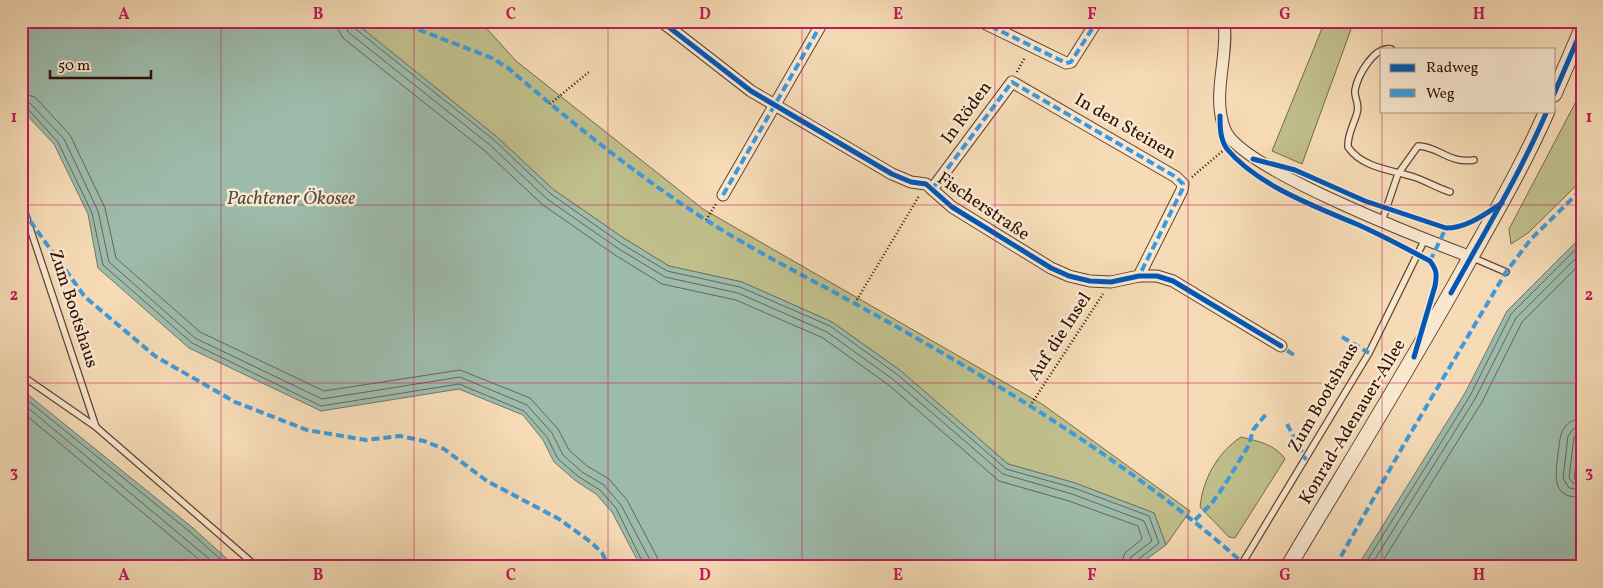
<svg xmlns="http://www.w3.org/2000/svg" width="1603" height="588" font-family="Vollkorn,serif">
<rect width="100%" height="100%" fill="#f6dbb6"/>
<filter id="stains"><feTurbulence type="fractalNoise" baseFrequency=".004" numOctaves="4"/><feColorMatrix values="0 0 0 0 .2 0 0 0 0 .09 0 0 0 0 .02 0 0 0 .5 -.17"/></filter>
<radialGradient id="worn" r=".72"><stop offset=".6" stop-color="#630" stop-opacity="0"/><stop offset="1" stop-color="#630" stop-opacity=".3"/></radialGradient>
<g fill="#c0bf8b" stroke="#776847">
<polygon points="353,21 480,21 516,61 703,209 1042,404 1190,511 1166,545 1154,513 1075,483 1008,464 901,371 832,322 742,282 669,266 625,239 554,190 497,137"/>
<polygon points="1325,21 1354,21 1302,164 1272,151"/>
<polygon points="1582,90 1582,180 1528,233 1511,244 1509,229"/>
<polygon points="1582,420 1582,478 1574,479"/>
<path d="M1241,437C1257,441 1275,444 1285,459L1235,538L1229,537L1200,507C1203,479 1217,453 1241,437Z"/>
</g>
<g fill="#9dbbab" stroke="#717768">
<polygon points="21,21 353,21 497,137 554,190 625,239 669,266 742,282 832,322 901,371 1008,464 1075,483 1154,513 1166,545 1136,567 641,567 612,512 596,494 576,481 554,462 543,440 523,415 459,389 321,411 189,348 98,268 88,214 54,144 21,109"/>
<polygon points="1582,236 1582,420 1574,479 1582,478 1582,567 1530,567 1525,564 1524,567 1357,567 1465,393 1507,311"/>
<polygon points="21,389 193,528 236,567 28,567 21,561"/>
</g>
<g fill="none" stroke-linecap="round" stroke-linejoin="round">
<g stroke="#666657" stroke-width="1">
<polyline points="336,21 338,29 343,38 485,151 543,205 615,255 662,284 736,300 823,338 890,386 999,481 1069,501 1138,526 1142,539 1125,553 1120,567"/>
<polyline points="344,21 348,32 490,145 547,199 619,249 665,277 738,293 827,332 894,380 1003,474 1072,494 1144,521 1152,541 1131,557 1128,567"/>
<polyline points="350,21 353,27 494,140 551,194 622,244 667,271 740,287 830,326 898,375 1006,469 1074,488 1149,516 1159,543 1136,561 1134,567"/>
<polyline points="21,93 35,97 70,135 105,208 116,258 200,332 324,391 460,370 530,398 558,429 569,450 587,466 609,479 627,500 657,557 659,567"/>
<polyline points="21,100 31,104 64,139 98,211 109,262 195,338 322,399 460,377 527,405 552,433 563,455 582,472 604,485 621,505 650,560 652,567"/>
<polyline points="21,107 27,108 58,142 92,213 103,265 192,343 321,406 459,384 524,411 547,437 558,459 579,477 600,490 616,508 645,567"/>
<polyline points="21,395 190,532 229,567"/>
<polyline points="21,402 219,567"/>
<polyline points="21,411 208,567"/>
<path d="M1582,419C1575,419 1569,421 1565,427C1559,434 1560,444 1558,453C1556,475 1550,499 1582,497"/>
<polyline points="1582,426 1573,429 1568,436 1563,478 1569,488 1582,490"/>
<polyline points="1582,433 1574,437 1569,478 1573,483 1582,483"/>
<polyline points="1363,567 1470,396 1511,314 1582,243"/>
<polyline points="1370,567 1475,399 1516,318 1582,252"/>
<polyline points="1379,567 1482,402 1522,322 1582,262"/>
</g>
<g stroke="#604330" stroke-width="8">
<g id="service">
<path d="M1391,49C1374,46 1358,75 1355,90C1354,98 1360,104 1357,113C1354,124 1347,135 1348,147C1362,168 1392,170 1414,177C1426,181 1437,188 1450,192"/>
<polyline points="21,201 96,427"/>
<path d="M1382,221L1398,174L1418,146C1438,146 1449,164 1474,160"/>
<polyline points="1471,257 1506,272"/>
<polyline points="21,375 96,427 257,567"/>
<polyline points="1240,567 1369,353 1425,239"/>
</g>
</g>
<g stroke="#604330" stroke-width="13">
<g id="minor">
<polyline points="661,21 751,91 892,174 911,182 926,184 952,207 1051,268 1069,276 1090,281 1111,282 1139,276 1157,276 1173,281 1281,346"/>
<polyline points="980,21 1066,63 1071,62 1097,21"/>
<path d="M1224,21C1229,57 1211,95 1225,130C1241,169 1426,240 1471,257"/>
<polyline points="933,188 1012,82 1176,177 1183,184 1182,190 1139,276"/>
<polyline points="723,195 823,21"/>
</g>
</g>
<g stroke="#604330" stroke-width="17">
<g id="tertiary">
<polyline points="1554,94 1582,29"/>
<path d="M1288,567C1347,468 1408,370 1464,269C1493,217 1523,166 1547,111"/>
</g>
</g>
<g stroke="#2e1003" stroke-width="2.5" stroke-dasharray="1 2.5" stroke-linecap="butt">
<polyline points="1017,72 1025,57"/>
<polyline points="550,104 590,71"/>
<polyline points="1192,177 1226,148"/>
<polyline points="706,220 716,204"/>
<polyline points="855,303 919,196"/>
<polyline points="1030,406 1103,294"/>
</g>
<use href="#service" stroke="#f9e8d0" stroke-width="5.5"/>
<use href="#minor" stroke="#f9e8d0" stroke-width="11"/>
<use href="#tertiary" stroke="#f9e8d0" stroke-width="15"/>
<g stroke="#3d9add" stroke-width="4" stroke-dasharray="8 4" stroke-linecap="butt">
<path d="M396,21L492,58L508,68C571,122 636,175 706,220C754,251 805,276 854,303C991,379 1126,459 1243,563"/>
<polyline points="980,21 1066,63 1071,62 1097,21"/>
<polyline points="933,188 1012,82 1176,177 1183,184 1182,190 1139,276"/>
<polyline points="723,195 823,21"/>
<polyline points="21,199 30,221 85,297 155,356 235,402 307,430 366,440 400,436 424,441 444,449 487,481 559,519 592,543 602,553 609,567"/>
<polyline points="1430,261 1446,228"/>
<polyline points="1342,337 1369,353"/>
<polyline points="1277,344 1297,357"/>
<polyline points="1287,424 1306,460"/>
<polyline points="1195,520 1212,503 1224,486 1249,445 1253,430 1267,413"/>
<polyline points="1335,567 1403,446 1506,272 1531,239 1582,189"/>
</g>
<g stroke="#f9e8d0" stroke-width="8">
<g id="cycleway">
<polyline points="661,21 751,91 892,174 911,182 926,184 952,207 1051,268 1069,276 1090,281 1111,282 1139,276 1157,276 1173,281 1281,346"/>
<polyline points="1554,94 1582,29"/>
<path d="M1220,116C1220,127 1220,139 1227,149C1256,184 1313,206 1354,223C1380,234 1405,248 1430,261C1437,270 1437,275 1435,286L1414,357"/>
<path d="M1253,159L1295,170L1365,201L1446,228C1467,228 1485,214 1502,203"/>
<path d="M1451,293C1484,233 1520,174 1547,111"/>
</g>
</g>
<use href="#cycleway" stroke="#0057b8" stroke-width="5"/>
</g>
<path fill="none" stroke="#c2185b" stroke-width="1" stroke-opacity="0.55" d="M221,21V567M414,21V567M608,21V567M802,21V567M995,21V567M1188,21V567M1382,21V49M1382,111V567M21,205H1582M21,383H1582"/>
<g text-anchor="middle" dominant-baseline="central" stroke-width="5" stroke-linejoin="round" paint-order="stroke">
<g font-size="18" fill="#2e1003" stroke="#f9e8d0">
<text transform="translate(967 113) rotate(-54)">In Röden</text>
<text transform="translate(1125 127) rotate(30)">In den Steinen</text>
<text transform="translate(983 207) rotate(34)">Fischerstraße</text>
<text transform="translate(73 309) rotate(72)">Zum Bootshaus</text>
<text transform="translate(1060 337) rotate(-57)">Auf die Insel</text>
<text transform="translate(1324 398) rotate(-60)">Zum Bootshaus</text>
<text transform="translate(1353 422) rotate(-59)">Konrad-Adenauer-Allee</text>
</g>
<g font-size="19" font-style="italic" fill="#554c3e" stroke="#f9e8d0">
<text x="291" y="199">Pachtener Ökosee</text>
</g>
</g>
<rect width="1603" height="588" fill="none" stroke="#f6dbb6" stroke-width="55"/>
<rect x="1380" y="48" width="175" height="65" fill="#f9e8d0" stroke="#a8927e"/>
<rect x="1390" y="64" width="25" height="8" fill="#0057b8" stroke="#a8927e"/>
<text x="1426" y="72" font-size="15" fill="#2e1003">Radweg</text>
<rect x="1390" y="89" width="25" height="8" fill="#3d9add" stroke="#a8927e"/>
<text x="1426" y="98" font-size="15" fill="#2e1003">Weg</text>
<path d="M50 70v8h101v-8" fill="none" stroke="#2e1003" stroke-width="2.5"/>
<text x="58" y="70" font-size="15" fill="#2e1003" stroke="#f9e8d0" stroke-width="4" paint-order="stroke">50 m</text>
<rect x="28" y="28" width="1548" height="532" fill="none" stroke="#c2185b" stroke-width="2"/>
<g font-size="16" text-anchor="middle" font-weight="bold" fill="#c2185b">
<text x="124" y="19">A</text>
<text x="318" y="19">B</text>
<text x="511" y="19">C</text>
<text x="705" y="19">D</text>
<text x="898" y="19">E</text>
<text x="1092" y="19">F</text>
<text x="1285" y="19">G</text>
<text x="1479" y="19">H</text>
<text x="14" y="122">1</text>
<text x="1589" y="122">1</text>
<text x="14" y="300">2</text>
<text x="1589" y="300">2</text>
<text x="14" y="477">3</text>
<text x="1589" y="477">3</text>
<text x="124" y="580">A</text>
<text x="318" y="580">B</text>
<text x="511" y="580">C</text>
<text x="705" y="580">D</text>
<text x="898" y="580">E</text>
<text x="1092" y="580">F</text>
<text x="1285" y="580">G</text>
<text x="1479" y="580">H</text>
</g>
<rect width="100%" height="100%" filter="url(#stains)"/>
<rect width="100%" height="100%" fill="url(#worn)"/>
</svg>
